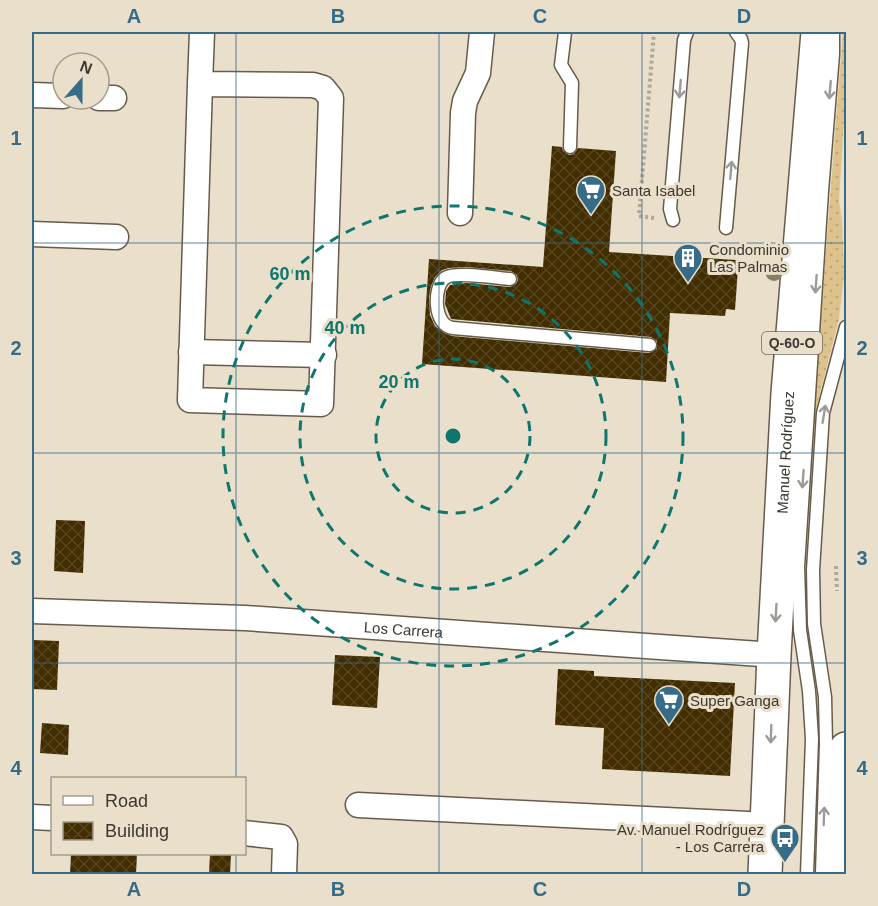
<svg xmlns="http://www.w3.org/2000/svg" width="878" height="906" font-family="Arial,sans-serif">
<defs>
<pattern id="grass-dots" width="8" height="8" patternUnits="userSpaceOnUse" patternTransform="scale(1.5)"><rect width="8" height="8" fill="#dec28b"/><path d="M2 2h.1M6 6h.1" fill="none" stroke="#bfa778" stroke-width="1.8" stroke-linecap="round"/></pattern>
<pattern id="building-cross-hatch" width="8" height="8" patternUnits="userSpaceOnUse" patternTransform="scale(1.5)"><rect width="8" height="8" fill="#412d00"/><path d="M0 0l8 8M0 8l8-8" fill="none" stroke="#55441d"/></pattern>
</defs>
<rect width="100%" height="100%" fill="#e9dfca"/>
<polygon fill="url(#grass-dots)" points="843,32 846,32 846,86 839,201 842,220 844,275 839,319 820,392 813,435 814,407"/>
<g fill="url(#building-cross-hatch)" fill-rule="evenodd">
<path d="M552,146L562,147L563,151L569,155L574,154L578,148L616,151L609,252L736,260V268H738L735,310L726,309L725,316L670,313L666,382L422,364L429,259L543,267ZM467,267L511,271L517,275L518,280L516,284L510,287L466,283L450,285L446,291L445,304L451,319L651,337L657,341V349L649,353L452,336L444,333L435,326L430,315L429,297L431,286L435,277L442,270L449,268Z"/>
<polygon points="56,520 85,521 83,573 54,571"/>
<polygon points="32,640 59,641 57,690 32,689"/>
<polygon points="335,655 380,657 377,708 332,705"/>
<polygon points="558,669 594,671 594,676 735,683 730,776 602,769 604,728 555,725"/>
<polygon points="42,723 69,725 68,755 40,753"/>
<polygon points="71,854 137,854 136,874 70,874"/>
<polygon points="210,854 231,854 230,874 209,874"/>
</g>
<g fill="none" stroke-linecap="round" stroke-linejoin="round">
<g stroke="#665c4b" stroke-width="15">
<g id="service">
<polyline points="565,32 561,65 572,83 570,147"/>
<polyline points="673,220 670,209 684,40 687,32"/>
<polyline points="726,228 742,43 741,39 736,32"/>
<path d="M510,279C497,278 454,271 445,278C433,286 433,326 453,328L650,345"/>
<polyline points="807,874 812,739 809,691 800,630 798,567 822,191 833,54 833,33"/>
<polyline points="822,874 826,743 825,697 814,624 813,570 823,413 846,327"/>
</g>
</g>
<g stroke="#665c4b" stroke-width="27">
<g id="minor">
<polyline points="200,84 313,85 323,88 331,98 321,404 190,400 200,84 202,32"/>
<polyline points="32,95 63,96"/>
<polyline points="99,98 114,98"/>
<polyline points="460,213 463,113 465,101 478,73 482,32"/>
<polyline points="32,234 116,237"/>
<polyline points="191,352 324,355"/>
<path id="s1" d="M32,611L245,618L774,655"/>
<polyline points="358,805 767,825"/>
<polyline points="32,817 52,818"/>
<polyline points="244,833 281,837 285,844 284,874"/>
</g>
</g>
<g stroke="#665c4b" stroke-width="36">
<g id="primary">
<path id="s2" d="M765,874L774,655L788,393L818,32"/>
<polyline points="841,874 846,749"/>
</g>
</g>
<g stroke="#b0a797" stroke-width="4" stroke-dasharray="3 3" stroke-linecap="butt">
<polyline points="654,218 639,216 654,32"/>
<polyline points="836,566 837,591"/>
</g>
<use href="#service" stroke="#fff" stroke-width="12"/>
<use href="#minor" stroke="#fff" stroke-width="24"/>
<use href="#primary" stroke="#fff" stroke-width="33"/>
</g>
<circle fill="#897e66" cx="774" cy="272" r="9"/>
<defs><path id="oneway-shaft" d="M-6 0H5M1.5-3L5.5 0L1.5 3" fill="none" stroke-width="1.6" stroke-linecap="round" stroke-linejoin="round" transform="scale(1.5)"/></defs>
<g stroke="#9e9b97">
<use href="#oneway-shaft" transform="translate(680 89) rotate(95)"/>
<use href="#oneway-shaft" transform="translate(830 90) rotate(95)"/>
<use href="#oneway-shaft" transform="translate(731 170) rotate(-85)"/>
<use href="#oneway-shaft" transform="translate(816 284) rotate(94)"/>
<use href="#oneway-shaft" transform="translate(824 414) rotate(-81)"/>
<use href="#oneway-shaft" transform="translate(803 479) rotate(94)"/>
<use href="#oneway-shaft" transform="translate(776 613) rotate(93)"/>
<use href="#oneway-shaft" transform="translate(771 734) rotate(92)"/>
<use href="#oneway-shaft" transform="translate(824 816) rotate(-88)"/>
</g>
<path fill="none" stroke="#376c88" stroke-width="1.5" stroke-opacity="0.55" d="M236,32V778M439,32V874M642,32V874M32,243H846M32,453H846M32,663H846M236,854V874"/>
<g fill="none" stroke="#0f766e" stroke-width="3" stroke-dasharray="10 8">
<circle cx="453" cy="436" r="77"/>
<circle cx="453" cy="436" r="153"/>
<circle cx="453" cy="436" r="230"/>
</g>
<defs>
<g id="supermarket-pin" transform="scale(1.5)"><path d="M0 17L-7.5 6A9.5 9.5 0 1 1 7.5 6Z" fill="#376c88" stroke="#e9dfca"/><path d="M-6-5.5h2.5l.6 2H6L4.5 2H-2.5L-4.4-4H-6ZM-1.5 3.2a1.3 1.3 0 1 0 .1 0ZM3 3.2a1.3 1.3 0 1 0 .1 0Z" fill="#fff"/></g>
<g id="building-pin" transform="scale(1.5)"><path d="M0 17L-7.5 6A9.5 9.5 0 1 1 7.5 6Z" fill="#376c88" stroke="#e9dfca"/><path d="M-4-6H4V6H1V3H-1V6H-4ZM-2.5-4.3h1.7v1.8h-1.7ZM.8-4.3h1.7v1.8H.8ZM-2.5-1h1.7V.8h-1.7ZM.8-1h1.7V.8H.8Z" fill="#fff"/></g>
<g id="bus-pin" transform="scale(1.5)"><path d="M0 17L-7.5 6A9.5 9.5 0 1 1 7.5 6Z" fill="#376c88" stroke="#e9dfca"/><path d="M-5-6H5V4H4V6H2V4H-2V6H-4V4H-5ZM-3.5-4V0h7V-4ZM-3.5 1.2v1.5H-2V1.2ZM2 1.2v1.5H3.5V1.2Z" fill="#fff"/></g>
</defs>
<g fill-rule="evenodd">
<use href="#supermarket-pin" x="591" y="190"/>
<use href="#building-pin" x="688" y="258"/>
<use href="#supermarket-pin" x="669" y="700"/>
<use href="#bus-pin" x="785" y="838"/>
</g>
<g text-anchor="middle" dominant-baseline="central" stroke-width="6" stroke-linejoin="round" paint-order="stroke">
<rect fill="#e9dfca" stroke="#70695e" stroke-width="1.5" x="762" y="332" width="60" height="22" rx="4.5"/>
<g font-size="14" font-weight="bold" fill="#3c372f">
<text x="792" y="343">Q-60-O</text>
</g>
<g font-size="15" fill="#3c372f" stroke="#e9dfca" text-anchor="start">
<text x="612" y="190">Santa Isabel</text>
<text x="709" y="249">Condominio<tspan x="709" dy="17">Las Palmas</tspan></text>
<text x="690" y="700">Super Ganga</text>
<text x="764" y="829" text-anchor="end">Av. Manuel Rodríguez<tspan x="764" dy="17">- Los Carrera</tspan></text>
</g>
<g font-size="15" fill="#3c372f" stroke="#e9dfca">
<text stroke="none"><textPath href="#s2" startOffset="422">Manuel Rodríguez</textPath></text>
<text stroke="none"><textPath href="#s1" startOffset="372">Los Carrera</textPath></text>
</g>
</g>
<circle cx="453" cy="436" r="9" fill="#0f766e" stroke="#e9dfca" stroke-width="3"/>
<g font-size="18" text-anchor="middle" font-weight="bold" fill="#0f766e" stroke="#e9dfca" stroke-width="6" stroke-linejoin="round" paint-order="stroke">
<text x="290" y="280">60 m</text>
<text x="345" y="334">40 m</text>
<text x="399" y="388">20 m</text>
</g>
<rect width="878" height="906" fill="none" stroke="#e9dfca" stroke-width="66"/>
<rect x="51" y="777" width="195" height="78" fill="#e9dfca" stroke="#a49c8c" stroke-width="1.5"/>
<rect x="63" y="796" width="30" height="9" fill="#ffffff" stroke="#a49c8c" stroke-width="1.5"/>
<text x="105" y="807" font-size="18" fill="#3c372f">Road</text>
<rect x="63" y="822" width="30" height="18" fill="url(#building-cross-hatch)" stroke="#a49c8c" stroke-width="1.5"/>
<text x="105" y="837" font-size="18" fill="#3c372f">Building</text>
<g transform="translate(81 81) rotate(21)"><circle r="28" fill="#e9dfca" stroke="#a49c8c" stroke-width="1.5"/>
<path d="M0-4.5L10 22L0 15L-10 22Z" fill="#376c88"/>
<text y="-9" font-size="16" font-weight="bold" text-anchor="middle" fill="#3c372f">N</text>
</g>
<rect x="33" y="33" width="812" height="840" fill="none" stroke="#376c88" stroke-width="2"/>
<g font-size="20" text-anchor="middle" font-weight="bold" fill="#376c88">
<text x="134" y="23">A</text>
<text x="338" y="23">B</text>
<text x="540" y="23">C</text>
<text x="744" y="23">D</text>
<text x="16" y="145">1</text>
<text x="862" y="145">1</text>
<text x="16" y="355">2</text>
<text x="862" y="355">2</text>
<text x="16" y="565">3</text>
<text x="862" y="565">3</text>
<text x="16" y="775">4</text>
<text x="862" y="775">4</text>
<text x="134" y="896">A</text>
<text x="338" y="896">B</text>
<text x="540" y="896">C</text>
<text x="744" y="896">D</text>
</g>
</svg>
